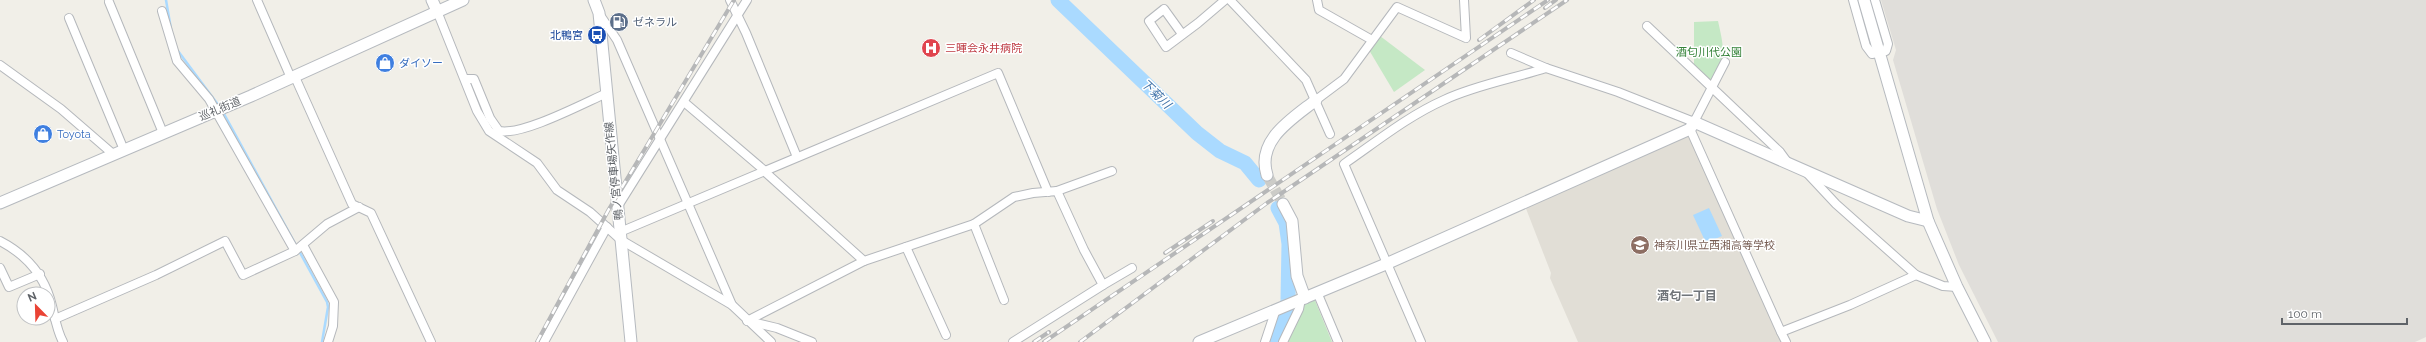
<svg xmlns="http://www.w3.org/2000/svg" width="2426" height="342" font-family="Raleway,'Noto Sans JP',sans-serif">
<rect width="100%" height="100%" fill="#f1efe8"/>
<polygon fill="#e0deda" points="1881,0 2426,0 2426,337 2415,342 1998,342 1959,265 1937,209 1893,60 1896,50"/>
<polygon fill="#e1ded6" points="1687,136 1690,136 1787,342 1578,342 1550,278 1551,273 1525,206"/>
<g fill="#c5e8c5">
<path d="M1718,21C1726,56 1725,57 1708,89L1694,75V22Z"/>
<polygon points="1380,36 1425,70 1394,92 1369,50"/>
<polygon points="1314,298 1332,342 1288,342 1306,301"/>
</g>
<polygon fill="#aadaff" points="1709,208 1722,236 1706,243 1693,215"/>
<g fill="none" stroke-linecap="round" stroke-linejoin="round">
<g stroke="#aadaff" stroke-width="2.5">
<polyline points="166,0 171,29"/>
<polyline points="178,51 219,106"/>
<polyline points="223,112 327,302 328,307 322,342"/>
</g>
<g stroke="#aadaff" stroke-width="15">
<polyline points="1058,0 1197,133 1220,151 1245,163 1259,180"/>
<polyline points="1275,342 1287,313 1288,300 1289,244 1286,223 1278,208"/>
</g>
<polyline stroke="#ccccc8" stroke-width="11" stroke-dasharray="11 5.5" stroke-linecap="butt" points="1267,175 1283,204"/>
<g stroke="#b5b8bc" stroke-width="10">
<g id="street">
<polyline points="257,0 291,78"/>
<polyline points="730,0 746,33 797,157"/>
<polyline points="1230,0 1306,80 1330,134"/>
<polyline points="1317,0 1319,10 1372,40"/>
<polyline points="1853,0 1866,46 1872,54 1886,51 1888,44 1875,0"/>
<polyline points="109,2 163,133"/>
<polyline points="162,11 177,61 209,99 295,251"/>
<polyline points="437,11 477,111 489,131 537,163 557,190 590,212 621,240 732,305 771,342"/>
<polyline points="600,15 617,40 732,305"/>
<polyline points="69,18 124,150"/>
<polyline points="1647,26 1780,152 1788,163"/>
<polyline points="1182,34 1164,9 1149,21 1166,47 1198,23 1225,0"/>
<polyline points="1511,53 1546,68 1618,92 1694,122 1725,62"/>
<polyline points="0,65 61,109 113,154"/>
<polyline points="295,77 352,204 371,213 431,342"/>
<path d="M465,79H474L490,118L499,131C522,136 584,103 607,93"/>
<polyline points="1316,100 1344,79 1397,7 1466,38 1464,0"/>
<polyline points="684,102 765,171"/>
<polyline points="1690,129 1781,332"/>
<polyline points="764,171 864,261 974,224 1014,197 1033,193 1057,191 1084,250 1103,285 1013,342"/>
<polyline points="1807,173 1836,204 1916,275 1943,286 1957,287"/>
<polyline points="1057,191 1112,171"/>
<polyline points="618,206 747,0"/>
<polyline points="974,224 1004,300"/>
<polyline points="620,232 998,73 1048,192"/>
<path d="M0,241C27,255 45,276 52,306C55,318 57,331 63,342"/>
<polyline points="303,245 334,302 333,326 328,342"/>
<polyline points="906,247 946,335"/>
<polyline points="0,268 9,287 40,274"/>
<polyline points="1103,285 1132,268"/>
<polyline points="1317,292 1338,342"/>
<polyline points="55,319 156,275 225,241 243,275 295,251 327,224 359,207"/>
<polyline points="747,321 864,261"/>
<polyline points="748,321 777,328 812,342"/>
<polyline points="544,342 607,227"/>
<polyline points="1265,342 1276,309"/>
<polyline points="1283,342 1299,309 1301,299"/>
<path d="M1421,342L1344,164C1376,142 1408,116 1444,100C1476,85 1512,79 1546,68"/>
<polyline points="1786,342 1781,332 1850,305 1916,275"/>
</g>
</g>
<g stroke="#b6babf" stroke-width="13">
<g id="secondary">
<polyline points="432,0 437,11"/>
<polyline points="594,0 599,13 631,342"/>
<polyline points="1864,0 1928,221 1957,287 1985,342"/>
<path d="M1267,175C1256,140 1292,119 1316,100"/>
<polyline points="0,203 251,96 463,0"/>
<polyline points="1283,204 1292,221 1297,276 1305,298"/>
<polyline points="1199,342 1386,264 1690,129 1694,122 1908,216 1928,221"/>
</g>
</g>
<use href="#street" stroke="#fff" stroke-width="8"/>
<use href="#secondary" stroke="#fff" stroke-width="11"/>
<g stroke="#b6b7b8" stroke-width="4">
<g id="rail">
<polyline points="1545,8 1556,0"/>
<polyline points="1479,40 1534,0"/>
<polyline points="1165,253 1213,221"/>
<polyline points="537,342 609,209 734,0"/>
<polyline points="1034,342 1049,332"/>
<polyline points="1044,342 1548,0"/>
<polyline points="1080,342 1267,203 1567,0"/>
</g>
</g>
<use href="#rail" stroke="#fff" stroke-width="2.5" stroke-dasharray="8" stroke-linecap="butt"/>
</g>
<defs>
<g id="fuel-disc" transform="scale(1)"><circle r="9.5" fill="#5c6f8a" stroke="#fff"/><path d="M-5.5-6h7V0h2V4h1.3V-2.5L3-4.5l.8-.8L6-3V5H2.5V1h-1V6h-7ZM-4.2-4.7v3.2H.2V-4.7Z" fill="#fff"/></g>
<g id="bus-disc" transform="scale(1)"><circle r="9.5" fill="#1a4fb4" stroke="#fff"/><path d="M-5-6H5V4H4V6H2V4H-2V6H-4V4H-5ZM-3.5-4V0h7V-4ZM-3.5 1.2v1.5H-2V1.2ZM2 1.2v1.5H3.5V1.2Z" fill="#fff"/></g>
<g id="hospital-disc" transform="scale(1)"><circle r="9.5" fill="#e0444e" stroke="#fff"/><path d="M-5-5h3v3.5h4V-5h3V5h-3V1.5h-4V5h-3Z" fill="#fff"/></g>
<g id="shop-disc" transform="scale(1)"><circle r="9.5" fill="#3f7fe0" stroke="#fff"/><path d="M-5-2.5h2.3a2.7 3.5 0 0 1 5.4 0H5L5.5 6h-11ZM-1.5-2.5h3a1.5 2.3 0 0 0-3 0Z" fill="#fff"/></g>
<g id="school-disc" transform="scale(1)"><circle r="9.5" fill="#8d6e63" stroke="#fff"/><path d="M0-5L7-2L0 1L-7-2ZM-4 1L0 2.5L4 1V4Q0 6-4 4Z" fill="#fff"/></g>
</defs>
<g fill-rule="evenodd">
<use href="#fuel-disc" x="619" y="22"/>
<use href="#bus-disc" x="597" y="35"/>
<use href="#hospital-disc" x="931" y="48"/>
<use href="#shop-disc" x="385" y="63"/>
<use href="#shop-disc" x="43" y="134"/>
<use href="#school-disc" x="1640" y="245"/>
</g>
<g text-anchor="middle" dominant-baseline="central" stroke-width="3" stroke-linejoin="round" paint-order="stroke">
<g font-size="11" fill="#4e5e75" stroke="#fff" text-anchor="start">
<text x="633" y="22">ゼネラル</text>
</g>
<g font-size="11" fill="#164399" stroke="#fff" text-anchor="end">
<text x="583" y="35">北鴨宮</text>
</g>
<g font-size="11" fill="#be3a42" stroke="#fff" text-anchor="start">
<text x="945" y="48">三暉会永井病院</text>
</g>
<g font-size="11" fill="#348238" stroke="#fff">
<text x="1709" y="52">酒匂川代公園</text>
</g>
<g font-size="11" fill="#366cbe" stroke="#fff" text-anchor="start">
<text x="399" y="63">ダイソー</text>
<text x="57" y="134">Toyota</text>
</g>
<g font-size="11" fill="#5f6368" stroke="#fff">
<text transform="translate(220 109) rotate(-23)">巡礼街道</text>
<text transform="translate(614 171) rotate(-96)">鴨ノ宮停車場矢作線</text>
</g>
<g font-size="11" fill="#785e54" stroke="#fff" text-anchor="start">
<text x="1654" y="245">神奈川県立西湘高等学校</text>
</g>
<g font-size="12" font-style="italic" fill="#4174aa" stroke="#fff">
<text transform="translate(1156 94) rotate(44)">下菊川</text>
</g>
<g font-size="12" font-weight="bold" fill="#70757a" stroke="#fff">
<text x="1687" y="296">酒匂一丁目</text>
</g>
</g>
<g transform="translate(36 306) rotate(337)"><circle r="19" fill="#ffffff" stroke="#bfc1c3"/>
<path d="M0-3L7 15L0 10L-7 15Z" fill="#ea4335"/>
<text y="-6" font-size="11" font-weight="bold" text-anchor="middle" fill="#5f6368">N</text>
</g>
<path d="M2282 318v6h125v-6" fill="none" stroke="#5f6368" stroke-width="2"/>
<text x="2288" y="318" font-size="12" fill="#5f6368" stroke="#ffffff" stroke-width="3" paint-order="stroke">100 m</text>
</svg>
